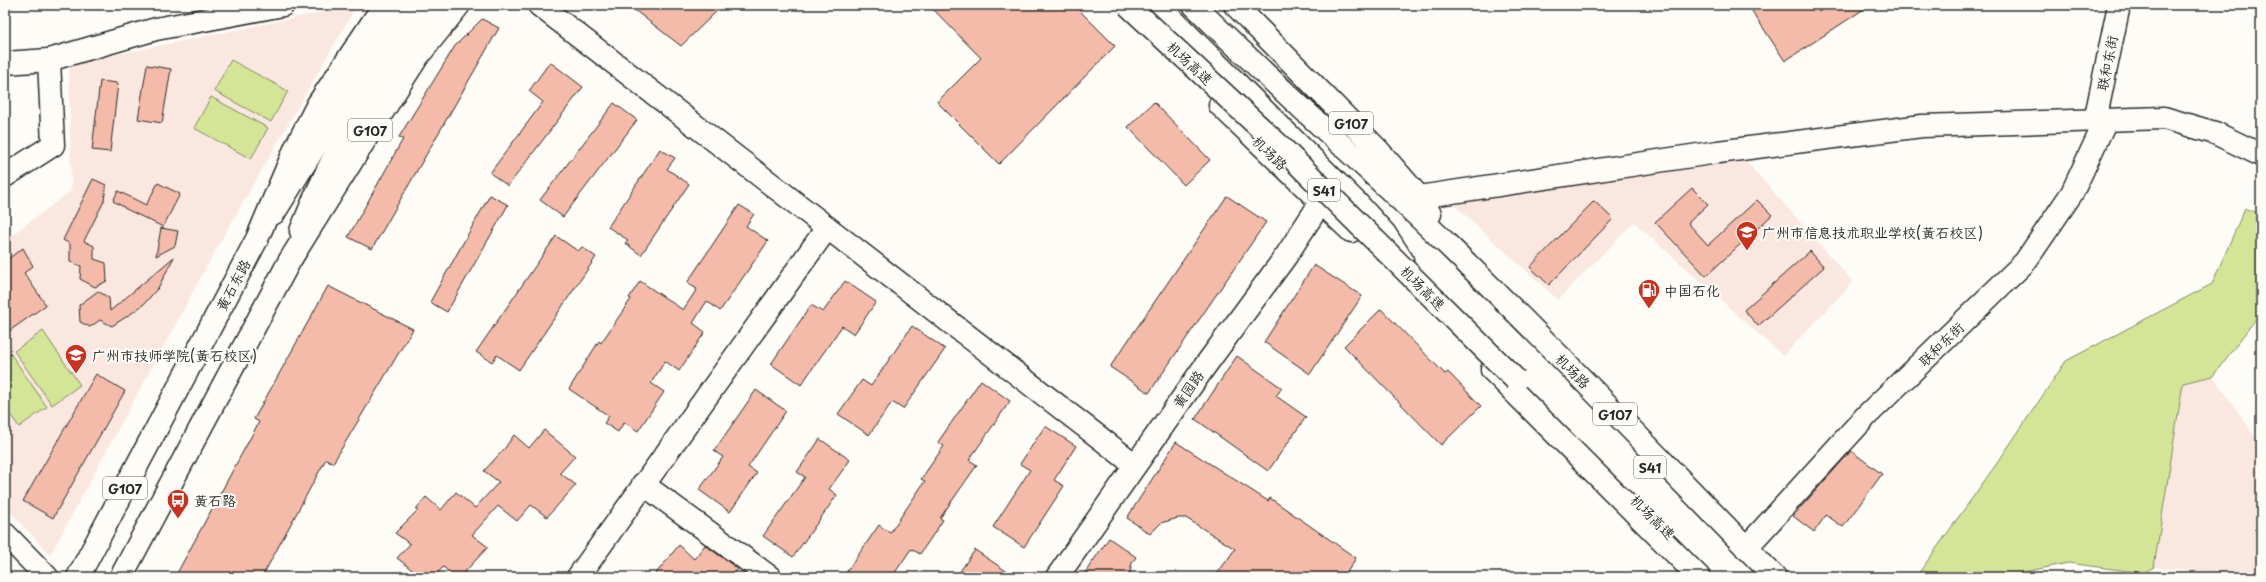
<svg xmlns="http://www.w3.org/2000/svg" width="2266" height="582" font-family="'Playpen Sans','LXGW WenKai TC',sans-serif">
<rect width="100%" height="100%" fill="#fdfcf7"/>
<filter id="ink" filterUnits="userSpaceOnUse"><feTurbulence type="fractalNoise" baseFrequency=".025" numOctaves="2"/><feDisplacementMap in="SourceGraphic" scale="8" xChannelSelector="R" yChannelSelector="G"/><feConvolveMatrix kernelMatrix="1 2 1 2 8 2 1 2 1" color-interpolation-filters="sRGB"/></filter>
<g filter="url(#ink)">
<g fill="#fae8e0">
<polygon points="357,5 219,244 50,555 5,506 5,240 71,191 69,64"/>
<polygon points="1746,161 1853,282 1783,356 1634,222 1558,300 1452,203"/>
<polygon points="2213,376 2261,445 2261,577 2154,567 2183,383"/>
</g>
<g fill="#d5e598" stroke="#808862">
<polygon points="231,60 288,91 271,122 214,91"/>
<polygon points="211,97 268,128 251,159 194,128"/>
<polygon points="2245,208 2261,214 2261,312 2213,376 2183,383 2154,567 2143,573 2068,563 1999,577 1916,577 2000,459 2066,361 2212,284"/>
<polygon points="43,331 80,385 52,405 14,351"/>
<polygon points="10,353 47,407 19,427 5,407 5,357"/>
</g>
<g fill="#f4bbaa" stroke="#2b2b2b">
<polygon points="628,5 723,5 681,46"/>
<polygon points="929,5 1074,5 1115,46 999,164 937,102 981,58"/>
<polygon points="1748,5 1870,5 1785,61"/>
<polygon points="482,19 499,28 372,249 348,237 403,139 399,137 455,46"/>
<polygon points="550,62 583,87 508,186 490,173 543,102 529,91"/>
<polygon points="147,65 171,69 162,123 138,119"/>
<polygon points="100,81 118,83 110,152 92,150"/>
<polygon points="1154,102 1210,160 1184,185 1128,127"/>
<polygon points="614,103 637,120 563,217 540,200"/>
<polygon points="660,149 675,158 667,169 689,184 641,255 625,243 628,240 608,227"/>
<polygon points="93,179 106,185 104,201 84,241 94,246 94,259 106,263 107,281 95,287 80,279 81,266 70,262 70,244 63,240"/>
<polygon points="158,183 180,194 163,227 124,208 124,207 113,201 118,191 146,205"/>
<polygon points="1692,188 1708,204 1688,223 1708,245 1757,200 1772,215 1706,276 1655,222"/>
<polygon points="490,195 508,205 447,312 430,302"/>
<polygon points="1227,196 1266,222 1149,393 1110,367"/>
<polygon points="1594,201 1613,219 1549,285 1530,267"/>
<polygon points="739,205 754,214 746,226 768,241 720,311 707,301 693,323 705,332 679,371 665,361 651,383 664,392 638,431 624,422 618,432 604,423 609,416 569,389 599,341 601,343 631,299 629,298 640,281 683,310 697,289 687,283"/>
<polygon points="161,228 178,231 175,246 156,256"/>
<polygon points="556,236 578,251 582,247 596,257 519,370 497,355 492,362 476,352"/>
<polygon points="23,248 33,266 24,273 46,305 5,334 5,261"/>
<polygon points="1810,251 1824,267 1758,326 1744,310"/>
<polygon points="174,257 158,288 144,304 132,313 112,326 100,320 90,327 80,322 79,305 98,291 109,298 110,311"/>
<polygon points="1314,265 1362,296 1310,374 1264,342"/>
<polygon points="845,281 876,302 854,334 842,326 801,385 771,364 811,305 823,312"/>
<polygon points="328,286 413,329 333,463 326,459 262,577 175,577 259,422 254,419"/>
<polygon points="1381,309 1445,374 1448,372 1481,406 1441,445 1344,346"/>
<polygon points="912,326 945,349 903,409 892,402 869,435 838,414 862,380 871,386"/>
<polygon points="1237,356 1282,388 1276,396 1306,417 1268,471 1195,419"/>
<polygon points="96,374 125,391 53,518 23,501"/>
<polygon points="981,380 1010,401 969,460 977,465 940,518 943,520 920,554 911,549 892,577 843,577 879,525 890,533 925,481 921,479 944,446 938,442"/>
<polygon points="756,390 786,411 748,467 757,473 730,512 699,490 723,457 714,451"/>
<polygon points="1045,426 1076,446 1054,480 1064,486 1024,547 993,527 1030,470 1020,464"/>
<polygon points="544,430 575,456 560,473 576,485 547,517 531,505 517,521 498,506 472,535 488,547 460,577 456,577 443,567 434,577 421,577 397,558 410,544 395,533 418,510 416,509 426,497 441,510 456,492 475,508 499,482 484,471 505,448 514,435 529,448"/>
<polygon points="820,439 850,460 829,489 837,495 793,557 763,536 805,477 797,472"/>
<polygon points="1176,442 1268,501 1270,498 1356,558 1344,577 1215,577 1235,549 1186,518 1178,518 1161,523 1150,534 1127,518"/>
<polygon points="1851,451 1882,474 1843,527 1826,515 1814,532 1793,516"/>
<polygon points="1109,538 1136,557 1132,563 1129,577 1082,577"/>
<polygon points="679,545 694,559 705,545 738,569 731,577 653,577"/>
<polygon points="975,550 1015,577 956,577"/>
</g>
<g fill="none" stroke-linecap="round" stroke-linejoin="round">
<g stroke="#2b2b2b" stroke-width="25">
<g id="minor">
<polyline points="539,5 1135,465"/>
<polyline points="5,63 49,60 156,29 283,5"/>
<polyline points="2095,121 2119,5"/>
<polyline points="5,176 53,145 49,60"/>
<polyline points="1419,197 1718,152 1922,126 2164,118 2215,133 2261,155"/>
<polyline points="643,484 770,577"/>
<polyline points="5,534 47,577"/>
<polyline points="1746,548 1867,415 2025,262 2072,193 2106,120"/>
<polyline points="578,577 827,228"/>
<polyline points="1057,577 1205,366 1286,256 1321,202"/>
</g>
</g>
<g stroke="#2b2b2b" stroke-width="25">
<g id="major">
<polyline points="274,213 348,94 410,5"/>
<path d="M301,231C333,149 378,73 434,5"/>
</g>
</g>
<g stroke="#2b2b2b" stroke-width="25">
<g id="highway">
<polyline points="1158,5 1356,202 1385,234 1402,260"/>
<path d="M1194,5C1278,89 1368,167 1453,250C1562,356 1668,468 1775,577"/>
<polyline points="1235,5 1378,150 1419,197 1430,214"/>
<polyline points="1220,105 1351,231"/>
<polyline points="1492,370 1699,577"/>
<polyline points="78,577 257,239 296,147 318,104 384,5"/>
<polyline points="121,577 290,260 400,84 418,56 459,5"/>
</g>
</g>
<use href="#minor" stroke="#fdfcf7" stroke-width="22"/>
<use href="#major" stroke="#fdfcf7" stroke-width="22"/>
<use href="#highway" stroke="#fdfcf7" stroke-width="22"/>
<g stroke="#2b2b2b" stroke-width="25" stroke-linecap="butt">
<polyline id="highway-bridge" points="1128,5 1283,149 1516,380"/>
</g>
<use href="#highway-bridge" stroke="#fdfcf7" stroke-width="22"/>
</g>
</g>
<defs>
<g id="school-pin" transform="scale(1.15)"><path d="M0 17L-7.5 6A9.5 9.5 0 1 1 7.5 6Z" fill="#c8321e" stroke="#fdfcf7"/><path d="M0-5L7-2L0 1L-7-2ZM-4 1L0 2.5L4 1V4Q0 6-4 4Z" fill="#fff"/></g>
<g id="fuel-pin" transform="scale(1.15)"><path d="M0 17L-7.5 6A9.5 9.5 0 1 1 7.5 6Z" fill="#c8321e" stroke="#fdfcf7"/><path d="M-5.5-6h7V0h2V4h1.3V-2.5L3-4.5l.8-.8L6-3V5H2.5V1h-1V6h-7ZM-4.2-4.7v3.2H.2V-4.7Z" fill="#fff"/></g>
<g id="university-pin" transform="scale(1.15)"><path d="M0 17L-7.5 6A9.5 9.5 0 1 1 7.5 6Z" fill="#c8321e" stroke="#fdfcf7"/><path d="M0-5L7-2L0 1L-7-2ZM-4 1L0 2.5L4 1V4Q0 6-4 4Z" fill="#fff"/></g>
<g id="bus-pin" transform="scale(1.15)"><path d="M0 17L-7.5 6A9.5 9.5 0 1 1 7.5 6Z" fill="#c8321e" stroke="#fdfcf7"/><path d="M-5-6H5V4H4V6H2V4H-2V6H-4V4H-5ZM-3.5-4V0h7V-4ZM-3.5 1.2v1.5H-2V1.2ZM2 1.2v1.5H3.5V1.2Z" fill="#fff"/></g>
</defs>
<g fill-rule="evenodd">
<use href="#school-pin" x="1747" y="232"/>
<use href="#fuel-pin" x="1649" y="290"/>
<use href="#university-pin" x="76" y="355"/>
<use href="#bus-pin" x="178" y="500"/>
</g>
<g text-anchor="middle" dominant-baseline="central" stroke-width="4" stroke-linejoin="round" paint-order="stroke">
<g fill="#fdfcf7" stroke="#6a6a68" stroke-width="1">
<rect x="1329" y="112" width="44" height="22" rx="3"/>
<rect x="348" y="119" width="44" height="22" rx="3"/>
<rect x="1308" y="179" width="32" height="22" rx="3"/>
<rect x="1593" y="403" width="44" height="22" rx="3"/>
<rect x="1634" y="456" width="32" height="22" rx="3"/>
<rect x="103" y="477" width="44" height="22" rx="3"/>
</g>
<g font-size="13" font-weight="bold" fill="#2b2b2b">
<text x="1351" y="123">G107</text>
<text x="370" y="130">G107</text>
<text x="1324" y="190">S41</text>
<text x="1615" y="414">G107</text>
<text x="1650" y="467">S41</text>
<text x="125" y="488">G107</text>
</g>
<g font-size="14" fill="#2b2b2b" stroke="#fdfcf7">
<text transform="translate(1190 63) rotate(43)">机场高速</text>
<text transform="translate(2107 63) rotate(-79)">联和东街</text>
<text transform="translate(1270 153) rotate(44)">机场路</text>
<text transform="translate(233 285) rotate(-62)">黄石东路</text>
<text transform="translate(1423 288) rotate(45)">机场高速</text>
<text transform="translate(1941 344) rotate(-44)">联和东街</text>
<text transform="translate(1573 371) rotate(45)">机场路</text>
<text transform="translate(1188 389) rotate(-55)">黄园路</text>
<text transform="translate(1653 517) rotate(45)">机场高速</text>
</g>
<g font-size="14" fill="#2b2b2b" stroke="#fdfcf7" text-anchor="start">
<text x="1762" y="232">广州市信息技术职业学校(黄石校区)</text>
<text x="1664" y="290">中国石化</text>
<text x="92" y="355">广州市技师学院(黄石校区)</text>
<text x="194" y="500">黄石路</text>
</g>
</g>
<rect width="2266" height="582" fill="none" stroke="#fdfcf7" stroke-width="20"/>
<rect x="10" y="10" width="2246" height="562" fill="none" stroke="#2b2b2b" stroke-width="1.5" filter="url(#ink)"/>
</svg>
